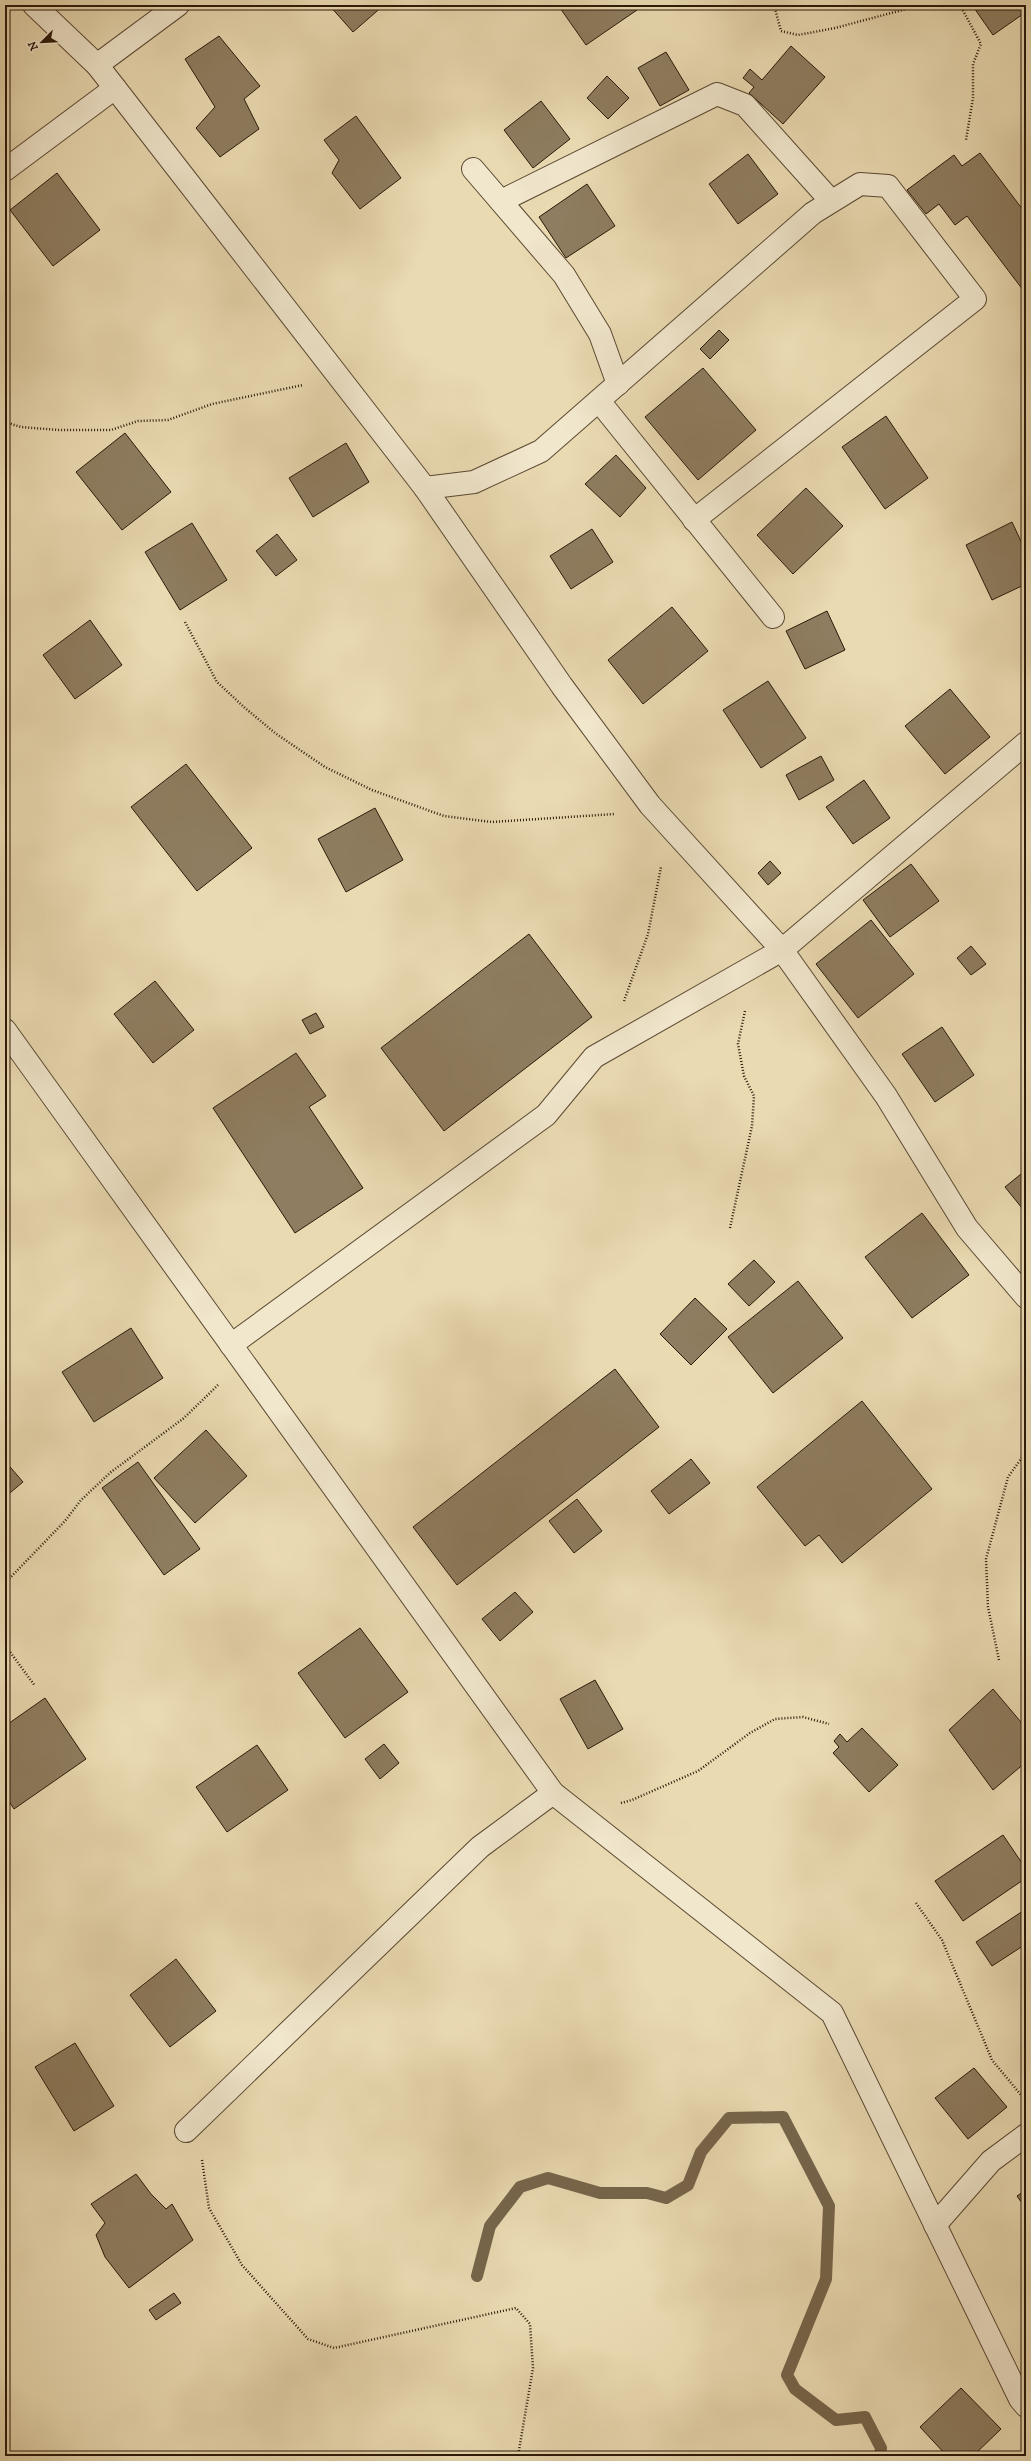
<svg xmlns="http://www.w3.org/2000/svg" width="1031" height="2461" font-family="'IM FELL DW Pica',serif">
<rect width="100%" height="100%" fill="#eadab2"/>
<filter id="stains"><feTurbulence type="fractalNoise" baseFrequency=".005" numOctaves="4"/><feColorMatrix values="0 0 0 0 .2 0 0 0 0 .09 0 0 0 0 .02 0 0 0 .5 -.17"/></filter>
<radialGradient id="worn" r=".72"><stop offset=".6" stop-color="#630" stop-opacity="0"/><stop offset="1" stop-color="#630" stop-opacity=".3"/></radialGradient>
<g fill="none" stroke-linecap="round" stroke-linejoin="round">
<polyline stroke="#76654b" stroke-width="12" points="477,2276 490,2226 520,2187 548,2178 600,2193 647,2193 666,2198 688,2185 701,2152 729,2118 783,2117 829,2206 826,2279 787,2375 795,2389 836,2420 865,2417 881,2448 880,2456"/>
</g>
<g fill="#8e7d60" stroke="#2a1908">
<polygon points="329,5 384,5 353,32"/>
<polygon points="564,5 634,5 637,10 586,45 560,8"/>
<polygon points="972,5 1026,5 1026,12 993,35"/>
<polygon points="219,36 260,86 244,99 259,129 220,157 196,128 215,107 185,59"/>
<polygon points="791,46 825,77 783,124 749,93 754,87 743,78 750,69 762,80"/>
<polygon points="666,52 689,90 660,106 638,68"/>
<polygon points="607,76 629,98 608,119 587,98"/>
<polygon points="541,101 570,139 533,168 504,130"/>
<polygon points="356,116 401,178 360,209 332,173 339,160 324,140"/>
<polygon points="980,153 1026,214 1026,287 1023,290 967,216 955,225 939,204 926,214 907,190 954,155 962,166"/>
<polygon points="748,154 778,194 738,224 709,184"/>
<polygon points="57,173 100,230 53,266 10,210"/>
<polygon points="587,184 615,226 566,258 539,217"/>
<polygon points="719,330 729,340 710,359 700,349"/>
<polygon points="703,368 756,430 698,480 645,417"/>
<polygon points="886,416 928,478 885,509 842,447"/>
<polygon points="125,433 171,492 122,530 76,472"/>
<polygon points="346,443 369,482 313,517 289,478"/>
<polygon points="616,455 646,488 620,517 585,484"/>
<polygon points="806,488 843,526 793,574 757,535"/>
<polygon points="1012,522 1026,552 1026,584 992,600 966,545"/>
<polygon points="192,523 227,580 180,610 145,552"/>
<polygon points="592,529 613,562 571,589 550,556"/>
<polygon points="277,534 297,560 276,576 256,551"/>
<polygon points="672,607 708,651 643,704 608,660"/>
<polygon points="827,611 845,650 805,669 786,631"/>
<polygon points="90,620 122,665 75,699 43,655"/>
<polygon points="768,681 806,738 761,768 723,710"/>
<polygon points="950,689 990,737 945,774 905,726"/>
<polygon points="821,756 834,780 799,800 786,775"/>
<polygon points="186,764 252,848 197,891 131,807"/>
<polygon points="864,780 890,818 853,844 826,807"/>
<polygon points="375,808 403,860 346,892 318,839"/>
<polygon points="770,861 781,873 768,885 758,873"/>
<polygon points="911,864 939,901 890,937 863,900"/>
<polygon points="871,920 914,974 858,1018 816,964"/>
<polygon points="529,934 592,1017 444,1131 381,1048"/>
<polygon points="971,946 986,964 971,975 957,958"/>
<polygon points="155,981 194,1030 153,1063 114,1014"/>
<polygon points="316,1013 324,1027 310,1034 302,1020"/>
<polygon points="942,1027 974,1075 935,1102 902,1054"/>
<polygon points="296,1053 326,1096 309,1107 363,1188 295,1233 213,1108"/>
<polygon points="1026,1170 1026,1213 1005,1187"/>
<polygon points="922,1213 969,1275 912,1318 865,1257"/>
<polygon points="754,1260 775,1282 749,1306 728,1284"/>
<polygon points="798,1281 843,1338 773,1393 728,1337"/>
<polygon points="695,1298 727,1329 691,1365 660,1334"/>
<polygon points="131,1328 163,1378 94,1422 62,1372"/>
<polygon points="615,1369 659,1427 457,1585 413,1527"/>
<polygon points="862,1401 932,1489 842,1563 819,1535 805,1546 757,1487"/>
<polygon points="206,1430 247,1476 195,1523 154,1478"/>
<polygon points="691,1459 710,1483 669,1514 651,1491"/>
<polygon points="5,1461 23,1482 5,1497"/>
<polygon points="138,1462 200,1549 164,1575 102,1488"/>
<polygon points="577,1499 602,1531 574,1553 549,1521"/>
<polygon points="515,1592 533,1612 500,1641 482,1619"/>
<polygon points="360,1628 408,1692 345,1738 298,1673"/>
<polygon points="595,1680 623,1729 588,1749 560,1699"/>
<polygon points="993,1689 1026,1728 1026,1762 993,1790 949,1730"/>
<polygon points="45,1698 86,1759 14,1809 5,1795 5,1726"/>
<polygon points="862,1728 898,1765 869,1792 833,1753 839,1747 834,1741 840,1734 847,1742"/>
<polygon points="384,1744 399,1763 380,1779 365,1759"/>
<polygon points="257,1745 288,1790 227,1832 196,1787"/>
<polygon points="1003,1835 1026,1869 1026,1878 963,1921 935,1881"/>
<polygon points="1026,1909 1026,1944 992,1966 976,1942"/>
<polygon points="176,1959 216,2011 170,2047 130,1995"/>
<polygon points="75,2043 114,2106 74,2131 35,2067"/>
<polygon points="974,2068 1007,2107 968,2139 935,2098"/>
<polygon points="136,2174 151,2194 166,2209 172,2204 193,2240 129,2288 105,2257 96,2235 105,2223 91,2204"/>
<polygon points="1026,2190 1026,2209 1017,2196"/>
<polygon points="174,2293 181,2303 156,2320 149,2310"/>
<polygon points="961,2388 1001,2429 973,2456 947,2456 920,2427"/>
</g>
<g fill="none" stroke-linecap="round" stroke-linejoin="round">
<g stroke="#5a4932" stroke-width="24">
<g id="street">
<polyline points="34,5 97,65 115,88 425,488 562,686 650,805 782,950 886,1096 967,1228 1026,1297"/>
<polyline points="97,65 178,5"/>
<polyline points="473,169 564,275 600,334 618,384"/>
<polyline points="5,170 115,88"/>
<polyline points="501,201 717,94 745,105 831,201"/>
<polyline points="599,401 773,617"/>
<polyline points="425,488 474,482 541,451 813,213 860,184 888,186 975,299 694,520"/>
<polyline points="5,1030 553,1793 832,2013 1020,2399 1026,2406"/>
<polyline points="231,1345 546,1115 594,1057 782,950 1026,743"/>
<polyline points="186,2131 480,1847 553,1793"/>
<polyline points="935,2225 991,2161 1026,2135"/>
</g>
</g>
<g stroke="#2a1908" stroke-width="2.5" stroke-dasharray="1 2" stroke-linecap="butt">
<polyline points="774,5 781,31 798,35 835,28 921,5"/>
<polyline points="960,5 981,44 973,64 973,98 966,140"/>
<polyline points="5,422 21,427 58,430 111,430 138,421 168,420 212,404 303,385"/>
<polyline points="185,622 217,682 245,708 275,733 325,767 372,790 444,816 492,822 615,814"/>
<polyline points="624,1001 648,934 661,867"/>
<polyline points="730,1228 752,1126 754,1096 744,1076 738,1044 745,1011"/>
<polyline points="5,1583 65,1521 81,1500 111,1472 184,1418 218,1385"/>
<polyline points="5,1645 35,1686"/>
<polyline points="999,1660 988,1607 986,1559 1008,1477 1026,1452"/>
<polyline points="621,1803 632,1800 698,1771 750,1733 775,1719 803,1717 829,1724"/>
<polyline points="916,1903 942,1940 992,2060 1026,2101"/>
<polyline points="202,2160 209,2208 242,2265 308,2339 334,2348 516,2308 530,2324 533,2368 518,2456"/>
</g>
<use href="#street" stroke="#f1e7cd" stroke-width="22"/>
</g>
<rect width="1031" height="2461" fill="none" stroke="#eadab2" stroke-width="20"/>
<rect x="6" y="6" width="1019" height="2449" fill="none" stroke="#2a1908" stroke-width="2"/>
<rect x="10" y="10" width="1011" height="2441" fill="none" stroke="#2a1908"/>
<g transform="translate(42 42) rotate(246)" stroke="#f1e7cd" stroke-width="3" paint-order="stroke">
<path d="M0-3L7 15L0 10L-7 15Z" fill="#2a1908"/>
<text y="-6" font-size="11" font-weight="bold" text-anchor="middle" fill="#2a1908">N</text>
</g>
<rect width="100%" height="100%" filter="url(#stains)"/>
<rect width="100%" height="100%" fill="url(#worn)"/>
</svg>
